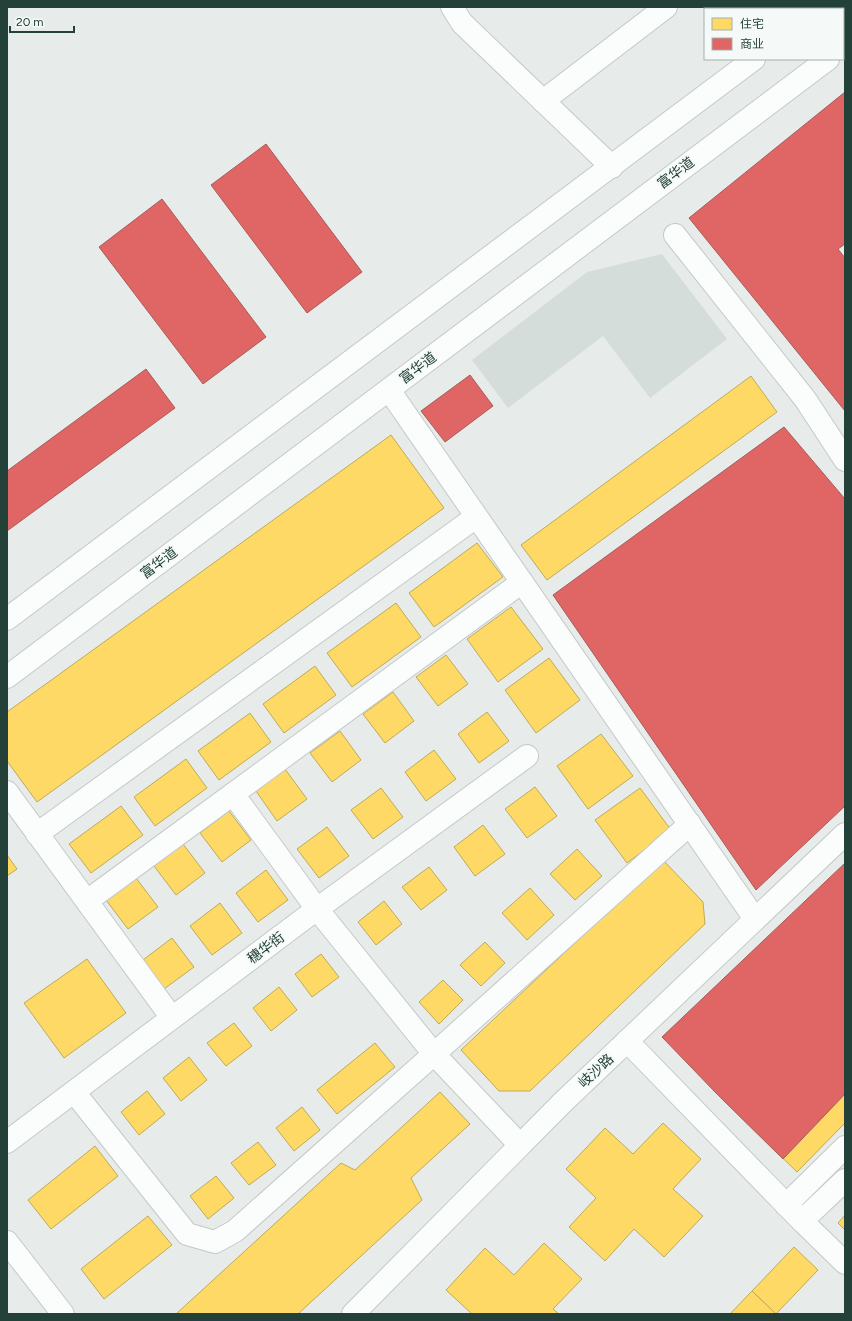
<svg xmlns="http://www.w3.org/2000/svg" width="852" height="1321" font-family="Figtree,'Noto Sans SC',sans-serif">
<rect width="100%" height="100%" fill="#e7ecea"/>
<polygon fill="#d5ddda" points="662,254 727,339 650,398 603,336 508,408 472,360 587,272"/>
<g fill="#ffd966" stroke="#bdab58">
<polygon points="751,376 777,412 547,580 521,545"/>
<polygon points="391,435 444,508 37,802 7,761 7,712"/>
<polygon points="477,543 503,577 434,627 409,593"/>
<polygon points="396,603 421,637 352,687 327,653"/>
<polygon points="511,607 543,649 498,682 467,639"/>
<polygon points="446,655 468,684 438,706 416,677"/>
<polygon points="549,658 580,700 536,733 505,690"/>
<polygon points="315,666 336,695 284,733 263,704"/>
<polygon points="393,692 414,721 385,743 363,714"/>
<polygon points="487,712 509,741 479,763 458,734"/>
<polygon points="250,713 271,742 219,780 198,751"/>
<polygon points="340,731 361,760 332,782 310,753"/>
<polygon points="601,734 633,776 588,809 557,766"/>
<polygon points="434,750 456,779 426,801 405,772"/>
<polygon points="186,759 207,788 155,826 134,797"/>
<polygon points="285,769 307,799 277,821 256,791"/>
<polygon points="535,787 557,816 527,838 505,809"/>
<polygon points="381,788 403,817 373,839 351,810"/>
<polygon points="640,788 671,830 627,863 595,820"/>
<polygon points="121,806 143,835 91,873 69,844"/>
<polygon points="229,811 251,840 222,862 200,833"/>
<polygon points="483,825 505,854 475,876 454,847"/>
<polygon points="327,827 349,856 319,878 297,849"/>
<polygon points="183,844 205,873 176,895 154,866"/>
<polygon points="577,849 602,876 575,900 550,874"/>
<polygon points="7,855 17,869 7,876"/>
<polygon points="663,860 703,902 705,924 530,1091 499,1091 461,1050"/>
<polygon points="429,867 447,890 421,910 402,887"/>
<polygon points="266,870 288,900 258,922 236,893"/>
<polygon points="136,878 158,907 128,929 106,900"/>
<polygon points="530,888 554,915 527,940 502,913"/>
<polygon points="384,901 402,924 376,945 358,922"/>
<polygon points="220,903 242,933 212,955 190,926"/>
<polygon points="172,938 194,967 164,989 143,960"/>
<polygon points="485,942 505,963 481,986 460,965"/>
<polygon points="321,954 339,977 312,997 295,974"/>
<polygon points="87,959 126,1013 64,1058 24,1003"/>
<polygon points="845,963 845,1123 797,1172 717,1094"/>
<polygon points="443,980 463,1000 439,1024 419,1002"/>
<polygon points="279,987 297,1010 271,1031 253,1008"/>
<polygon points="234,1023 252,1046 226,1066 207,1043"/>
<polygon points="375,1043 395,1067 337,1114 317,1090"/>
<polygon points="189,1057 207,1080 181,1101 163,1078"/>
<polygon points="147,1091 165,1114 139,1135 121,1112"/>
<polygon points="440,1092 470,1124 411,1178 422,1200 298,1314 176,1314 341,1163 355,1170"/>
<polygon points="302,1107 320,1130 294,1151 276,1128"/>
<polygon points="663,1123 701,1159 673,1189 703,1216 664,1257 634,1229 605,1261 569,1227 596,1198 566,1169 605,1128 633,1154"/>
<polygon points="258,1142 276,1165 249,1185 231,1163"/>
<polygon points="95,1146 118,1176 51,1229 28,1200"/>
<polygon points="216,1176 234,1198 208,1219 190,1196"/>
<polygon points="845,1215 845,1230 838,1223"/>
<polygon points="148,1216 172,1245 104,1299 81,1269"/>
<polygon points="544,1243 582,1279 553,1309 559,1314 472,1314 446,1290 485,1248 514,1275"/>
<polygon points="794,1247 818,1270 776,1314 752,1291"/>
<polygon points="752,1291 776,1314 730,1314"/>
</g>
<g fill="#e06666" stroke="#a75b58">
<polygon points="845,92 845,244 838,249 845,258 845,411 689,218"/>
<polygon points="266,144 362,272 307,313 211,185"/>
<polygon points="162,199 266,337 203,384 99,247"/>
<polygon points="146,369 175,408 7,531 7,471"/>
<polygon points="470,375 493,406 445,442 421,411"/>
<polygon points="784,427 845,499 845,806 756,890 553,595"/>
<polygon points="845,863 845,1094 783,1159 717,1094 662,1037"/>
</g>
<g fill="none" stroke-linecap="round" stroke-linejoin="round">
<g stroke="#c4c9c7" stroke-width="24">
<g id="street">
<polyline points="452,7 462,23 612,167"/>
<polyline points="543,101 666,7"/>
<polyline points="675,235 805,399 845,460"/>
<polyline points="389,390 755,919"/>
<polyline points="7,792 172,1018"/>
<polyline points="233,794 317,909 434,1054 520,1145"/>
<polyline points="37,834 476,517"/>
<polyline points="87,901 522,582"/>
<polyline points="627,1041 802,1221 845,1263"/>
<polyline points="74,1092 187,1234 215,1242 235,1231 434,1054 690,824"/>
<polyline points="7,1142 317,909 527,756"/>
<polyline points="786,1205 845,1147"/>
<polyline points="802,1221 845,1180"/>
<polyline points="7,1242 63,1314"/>
</g>
</g>
<g stroke="#c2cac7" stroke-width="24">
<g id="secondary">
<polyline points="820,9 823,7"/>
<polyline points="843,48 845,46"/>
<polyline points="7,619 754,59"/>
<polyline points="7,677 828,59"/>
<polyline points="353,1314 562,1103 845,834"/>
</g>
</g>
<use href="#street" stroke="#fbfcfc" stroke-width="22"/>
<use href="#secondary" stroke="#fbfcfc" stroke-width="22"/>
</g>
<g text-anchor="middle" dominant-baseline="central" stroke-width="4" stroke-linejoin="round" paint-order="stroke">
<g font-size="14" fill="#234039" stroke="#f5faf8">
<text transform="translate(676 173) rotate(-37)">富华道</text>
<text transform="translate(418 368) rotate(-37)">富华道</text>
<text transform="translate(159 563) rotate(-37)">富华道</text>
<text transform="translate(266 948) rotate(-37)">穗华街</text>
<text transform="translate(596 1071) rotate(-43)">岐沙路</text>
</g>
</g>
<rect width="852" height="1321" fill="none" stroke="#234039" stroke-width="16"/>
<rect x="704" y="8" width="140" height="52" fill="#f5faf8" stroke="#a1b0ac"/>
<rect x="712" y="18" width="20" height="12" fill="#ffd966" stroke="#a1b0ac"/>
<text x="740" y="28" font-size="12" fill="#234039">住宅</text>
<rect x="712" y="38" width="20" height="12" fill="#e06666" stroke="#a1b0ac"/>
<text x="740" y="48" font-size="12" fill="#234039">商业</text>
<path d="M10 26v6h64v-6" fill="none" stroke="#234039" stroke-width="2"/>
<text x="16" y="26" font-size="12" fill="#234039" stroke="#f5faf8" stroke-width="3" paint-order="stroke">20 m</text>
</svg>
